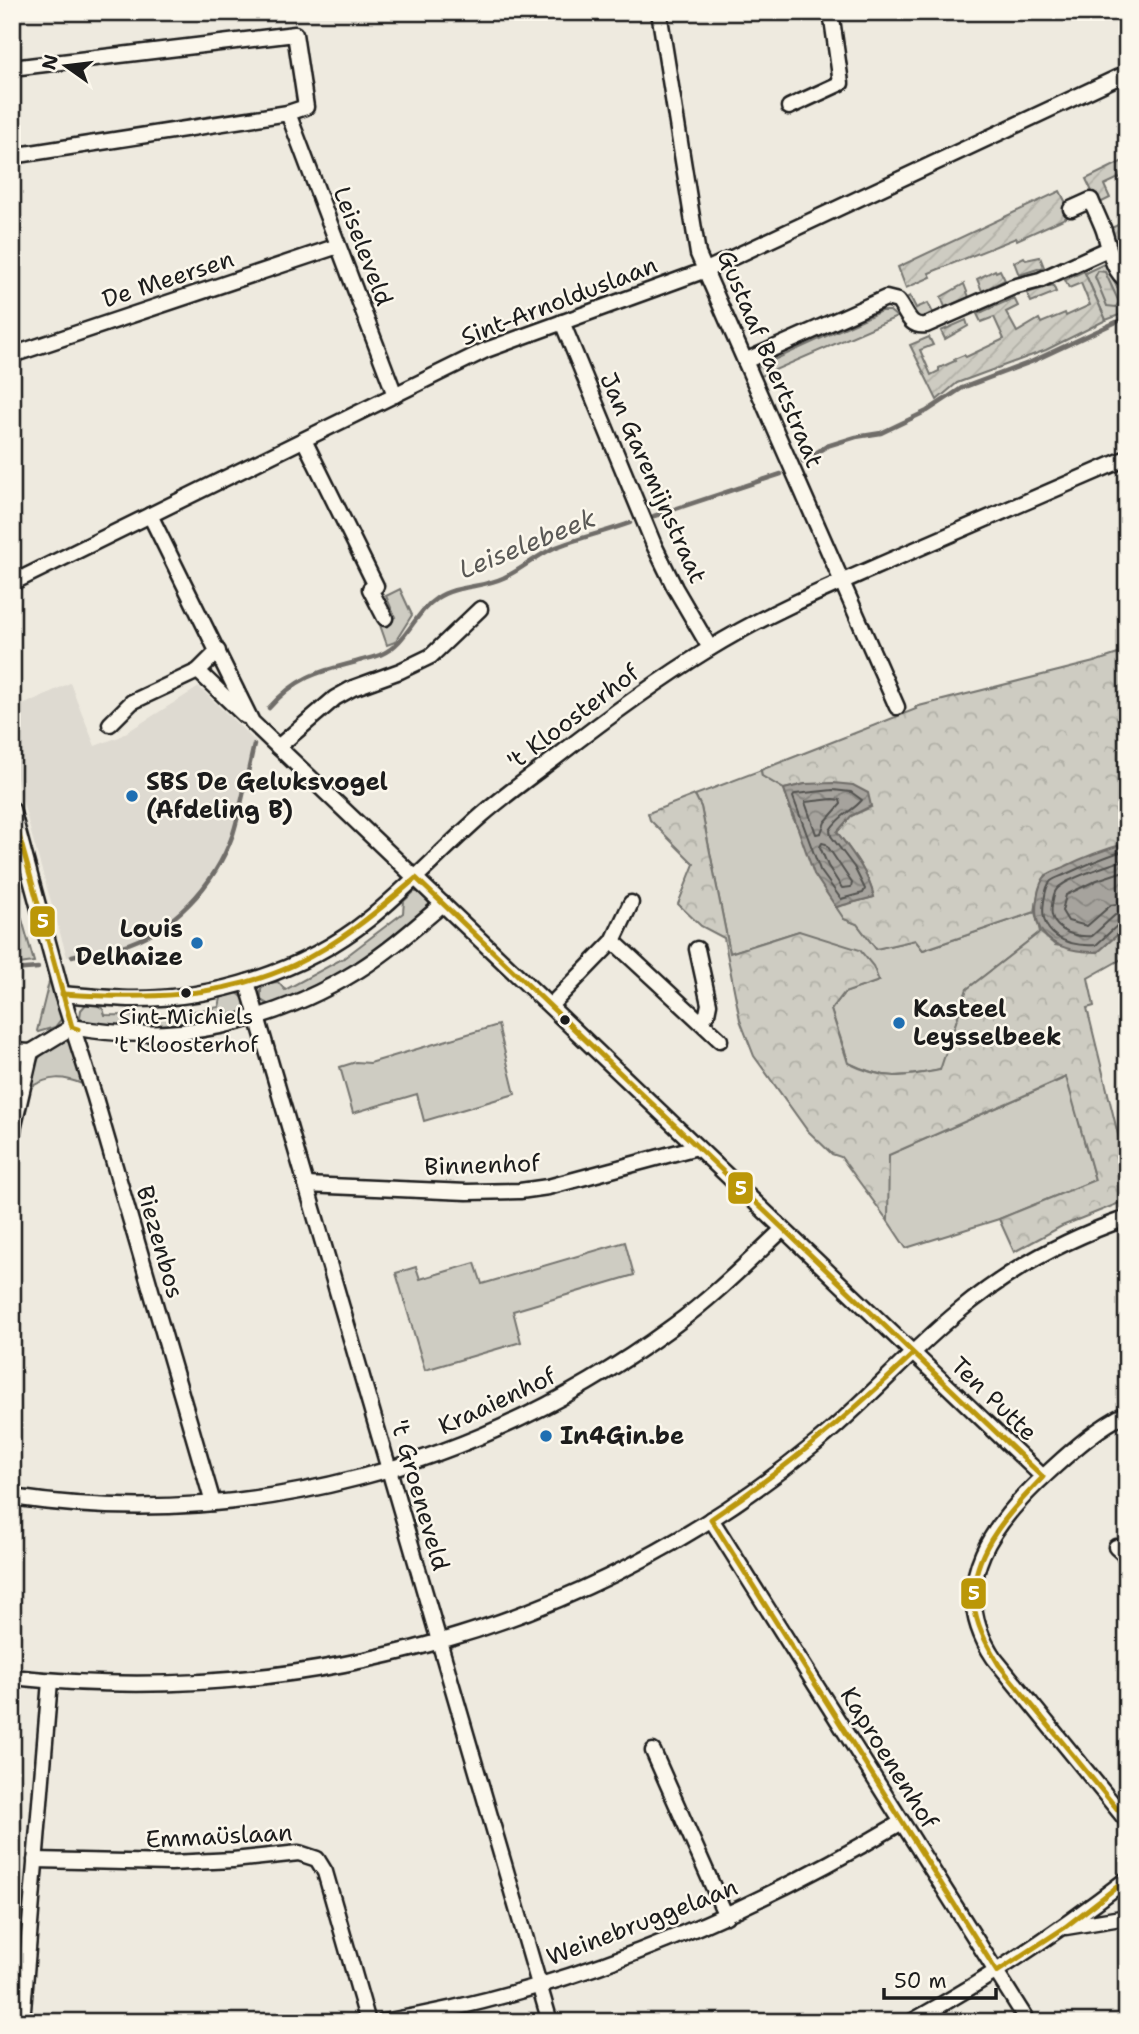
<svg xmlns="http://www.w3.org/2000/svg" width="1139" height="2034" font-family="'Shantell Sans',sans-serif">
<defs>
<pattern id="forest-crowns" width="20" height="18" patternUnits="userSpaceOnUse" patternTransform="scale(1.75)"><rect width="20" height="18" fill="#ceccc2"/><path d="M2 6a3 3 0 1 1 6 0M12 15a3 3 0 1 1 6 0" fill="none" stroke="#b0afa6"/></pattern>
<pattern id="wetland-marsh" width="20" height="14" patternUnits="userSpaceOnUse" patternTransform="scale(1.75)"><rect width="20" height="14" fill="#ceccc2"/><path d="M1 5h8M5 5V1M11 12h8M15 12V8" fill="none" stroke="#b0afa6"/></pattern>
<pattern id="garden-furrows" width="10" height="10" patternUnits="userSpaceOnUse" patternTransform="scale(1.75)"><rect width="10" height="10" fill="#ceccc2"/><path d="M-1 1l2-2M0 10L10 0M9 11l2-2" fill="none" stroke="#b0afa6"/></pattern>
<pattern id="water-waves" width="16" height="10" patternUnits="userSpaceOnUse" patternTransform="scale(1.75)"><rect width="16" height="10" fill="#a6a39d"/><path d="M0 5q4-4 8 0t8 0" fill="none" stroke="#86847f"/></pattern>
</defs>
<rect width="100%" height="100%" fill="#eeeadf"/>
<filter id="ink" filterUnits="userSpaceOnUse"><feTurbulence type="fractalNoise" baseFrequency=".0143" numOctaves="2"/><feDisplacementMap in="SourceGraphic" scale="14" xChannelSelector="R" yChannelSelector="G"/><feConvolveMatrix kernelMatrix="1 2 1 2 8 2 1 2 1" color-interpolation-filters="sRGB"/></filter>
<g filter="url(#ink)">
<polygon fill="#dedad1" points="70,683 95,746 119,737 199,687 255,741 233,833 221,861 185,911 148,935 120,947 67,957 32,836 12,760 12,710"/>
<g fill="#ceccc2" stroke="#75746f" stroke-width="2">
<polygon points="1106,263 1120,293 1127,292 1127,312 1106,320 1085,273"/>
<polygon points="881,311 890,311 897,317 759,377 756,368"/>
<polygon points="400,589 412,615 395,642 387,645 380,625 395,617 386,596"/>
<path d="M761,770L762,776L784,789L792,816L844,919L857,924L876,949L915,940L923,950L1035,912L1040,932L967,989L941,1070C902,1077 885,1081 849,1063L831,1010L844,993L879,981L799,931L730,953L701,807L695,795Z"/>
<polygon points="12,884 34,962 12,965"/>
<polygon points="414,892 422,892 428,900 430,907 424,916 354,968 273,1007 261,1000 261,989 268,983 278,982 285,990 344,958 403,913 404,901"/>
<polygon points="50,978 62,1018 55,1027 38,1032 37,1031"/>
<path d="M231,991C244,994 247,1002 244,1013C192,1031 137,1030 83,1023L80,1017L81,1010L87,1003H94L103,1009L105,1015L167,1016L219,1007L221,998Z"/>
<polygon points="498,1025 515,1094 424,1121 417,1094 353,1113 340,1067 356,1062 370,1063"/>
<path d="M63,1039L71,1044L82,1084C63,1076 49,1076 31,1087C33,1060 40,1052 63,1039Z"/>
<polygon points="1067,1077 1095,1180 999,1219 906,1248 888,1221 888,1155"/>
<polygon points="625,1242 634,1275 513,1311 521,1342 425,1370 396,1273 416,1267 420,1279 475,1263 482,1284"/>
</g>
<g fill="url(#forest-crowns)" stroke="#75746f" stroke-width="2">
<path d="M1127,651V843L1046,875L1039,889L1035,912L923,950L915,940L876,949L857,924L844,919L836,907L874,897C868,872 852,852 837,832L851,816L871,807L853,785L805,784L784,789L762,776L761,770L916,709L915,707L1094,662Z"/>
<path d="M695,795L701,807L730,953L799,931L860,950L873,966L879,981L844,993L831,1010L848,1063C885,1081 902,1077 940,1070L967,989L1040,932L1055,945L1098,952L1127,926V956L1088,978L1094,1006L1087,1008L1127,1171V1200L1062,1226L1014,1252L999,1219L1095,1180L1066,1077L889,1155L888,1221L841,1157L832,1154L807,1130L754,1056L740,1020L724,938L701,926L678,904L694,864L650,820L648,813Z"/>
</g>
<polygon fill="url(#wetland-marsh)" stroke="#75746f" stroke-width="2" points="1098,271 1105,272 1119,302 1116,307 1107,306 1095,277"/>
<g fill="url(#garden-furrows)" stroke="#75746f" stroke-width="2">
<polygon points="1127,159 1127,179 1125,175 1104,185 1110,198 1098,204 1086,179"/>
<polygon points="1060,191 1072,215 1017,240 1016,238 929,273 931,277 906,288 898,267"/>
<polygon points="1120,224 1127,237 1127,250 1120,253 1109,229"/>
<polygon points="1024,257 1026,260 1040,257 1044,267 1019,275 1014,262"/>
<polygon points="995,270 996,272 1000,270 1005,280 982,291 977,279"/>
<polygon points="1084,271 1106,320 1046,350 957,383 937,400 910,345 929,337 933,345 920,350 931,375 939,371 939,368 955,361 954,359 964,355 966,357 1004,339 994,317 981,322 977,314 1014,298 1018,306 1006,312 1017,332 1039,319 1041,323 1065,313 1066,316 1090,305 1081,283 1069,288 1065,280"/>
<polygon points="964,284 969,297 945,307 941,297"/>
<polygon points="1053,285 1056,292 1031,302 1027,293"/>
<path d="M910,296L916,308L928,303L933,313L929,315L931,319C913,319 913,312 906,298Z"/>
<polygon points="966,320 968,326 945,339 941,331"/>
</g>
<g fill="url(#water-waves)" stroke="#6f6d69" stroke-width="2">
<path d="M833,783L853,785L868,793L871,806L851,816L837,832C852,852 868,872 874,897L836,907L814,874L784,789L805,784Z"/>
<path d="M1127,843V926L1098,952C1063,952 1030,941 1037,899C1038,892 1040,880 1047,875C1052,871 1061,869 1066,866C1086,856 1106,849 1127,843Z"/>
</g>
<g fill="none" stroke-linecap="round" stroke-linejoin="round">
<g stroke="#535250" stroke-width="2">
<path d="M833,790L851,792L862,800C852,812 840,814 830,830L831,836L854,867L865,889L863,893L841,899L820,870L793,797L795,794Z"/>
<polygon points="833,799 840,800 841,804 825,822 821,833 816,834 805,802"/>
<polygon points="822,843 826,844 852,883 851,887 842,888 828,866 820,847"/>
<path d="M1127,850C1105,856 1086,865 1066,874C1062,876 1055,878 1051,881C1046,885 1045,895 1044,901C1038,935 1066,947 1096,945L1120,923L1127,921"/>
<path d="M1127,859C1112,864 1065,878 1057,889C1053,893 1053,900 1052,905C1048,928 1072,938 1092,936L1115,915L1127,912"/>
<polyline points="1127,870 1097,880 1066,895 1062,911 1068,921 1087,926 1111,905 1127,902"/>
</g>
<g stroke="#6f6d69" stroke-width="4.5">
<polyline points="803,461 827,446 856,437 881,433 927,411 962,388 1031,362 1127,317"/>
<polyline points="654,516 781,474"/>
<path d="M269,708C296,677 317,672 356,662C364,659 374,658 382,654C407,643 414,613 437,598C456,585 482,588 503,578C521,570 536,556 554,548C578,538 605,532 630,523"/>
<path d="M72,956C87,953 104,952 119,947C172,932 215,885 233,834C242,805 247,774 254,745"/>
<polyline points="12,970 38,968"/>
</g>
<g stroke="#1c1c1c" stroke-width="19">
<g id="minor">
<polyline points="659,12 698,254 897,707"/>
<polyline points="12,68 295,34 306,107 288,113"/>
<polyline points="789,107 841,83 831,12"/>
<polyline points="12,156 288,113 395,395"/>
<path d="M1071,209L1091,200C1095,210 1099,218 1103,228C1109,243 1111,272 1127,280"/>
<polyline points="562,322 654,545 675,588 710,648"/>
<polyline points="12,355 338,246"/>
<path d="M745,361L886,298L898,301C907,312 909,328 926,325L1013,287L1040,280L1108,249"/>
<polyline points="304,440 376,586 370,589 385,618"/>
<polyline points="150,515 252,722 1043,1477"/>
<polyline points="12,583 486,350 706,270 1127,73"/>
<polyline points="198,671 245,716"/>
<polyline points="110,724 132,702 198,671 218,651"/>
<polyline points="278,747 335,698 353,688 400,671 431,656 480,609"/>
<polyline points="12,809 62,994 95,1098 213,1503"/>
<polyline points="613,941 720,1040"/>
<polyline points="697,949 709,1004 707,1014 701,1021"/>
<polyline points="247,982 550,2022"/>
<path d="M62,994C84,996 106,998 129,999C213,1000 303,972 369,919C409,887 443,849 482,815C505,795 530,777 554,759C604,720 655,682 709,649C769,612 832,586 896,558C973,524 1050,491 1127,458"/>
<polyline points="550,1006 613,941 631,903"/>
<path d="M12,1051L31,1052L72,1027C173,1046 272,1024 359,970C389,951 416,927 443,904"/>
<polyline points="12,1134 31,1052"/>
<polyline points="306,1185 467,1192 520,1191 548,1187 697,1147"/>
<path d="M1127,1413C1099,1427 1076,1447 1053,1468C996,1519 943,1582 994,1658L1127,1821"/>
<path d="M12,1497C246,1532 482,1467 672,1327C712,1298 747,1263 783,1229"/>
<polyline points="711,1519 1028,2022"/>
<polyline points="1116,1547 1127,1557"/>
<path d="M12,1677C302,1708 589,1630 815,1444C866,1403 908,1353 958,1312C1008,1270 1066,1239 1127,1218"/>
<polyline points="653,1751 726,1916"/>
<polyline points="35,1860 171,1863 233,1860 299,1853 317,1859 325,1872 368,2022"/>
<polyline points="1066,1927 1127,1917"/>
<polyline points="22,2022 50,1681"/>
<path d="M383,2022C569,1991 741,1918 902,1822"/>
<path d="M911,2022C987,1980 1058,1932 1127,1879"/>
</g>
</g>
<use href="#minor" stroke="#fbf7ec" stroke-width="14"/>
<g stroke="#fbf7ec" stroke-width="10">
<g id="bus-1">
<polyline points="12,810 72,1027 78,1029"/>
<path d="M62,994C141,999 221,999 294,965C339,944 378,911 416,878L1043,1477C1009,1513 965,1557 975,1611C979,1631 989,1648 999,1665L1127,1821"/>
<path d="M913,1354C850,1415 784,1470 711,1519L997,1972L1064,1928L1127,1879"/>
</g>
</g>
<use href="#bus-1" stroke="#bb9708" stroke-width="5"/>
</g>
</g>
<g fill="#1f6fb2" stroke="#fbf7ec" stroke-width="2.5">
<circle cx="132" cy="796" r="7"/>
<circle cx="197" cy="943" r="7"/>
<circle cx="899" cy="1023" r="7"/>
<circle cx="546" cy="1436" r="7"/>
</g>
<g fill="#1c1c1c" stroke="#fbf7ec" stroke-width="2.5">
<circle cx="186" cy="993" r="6"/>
<circle cx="565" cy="1020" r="6"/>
</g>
<g text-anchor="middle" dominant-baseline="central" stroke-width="5" stroke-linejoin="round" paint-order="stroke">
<g font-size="22" fill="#1c1c1c" stroke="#fbf7ec">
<text x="186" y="1016">Sint-Michiels<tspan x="186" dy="28">'t Kloosterhof</tspan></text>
</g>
<g font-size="24" fill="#1c1c1c" stroke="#fbf7ec">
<text transform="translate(363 246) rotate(69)">Leiseleveld</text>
<text transform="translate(168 279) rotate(-18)">De Meersen</text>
<text transform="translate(559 301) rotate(-21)">Sint-Arnolduslaan</text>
<text transform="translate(770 359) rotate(67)">Gustaaf Baertstraat</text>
<text transform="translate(653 478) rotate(66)">Jan Garemijnstraat</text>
<text transform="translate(573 717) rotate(-37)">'t Kloosterhof</text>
<text transform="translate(482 1165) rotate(-2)">Binnenhof</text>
<text transform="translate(160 1242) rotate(74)">Biezenbos</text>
<text transform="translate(994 1399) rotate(44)">Ten Putte</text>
<text transform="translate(497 1401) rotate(-25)">Kraaienhof</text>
<text transform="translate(420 1495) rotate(74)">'t Groeneveld</text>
<text transform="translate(889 1758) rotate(58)">Kaproenenhof</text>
<text transform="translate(219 1836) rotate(-3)">Emmaüslaan</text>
<text transform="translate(642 1922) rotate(-21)">Weinebruggelaan</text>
</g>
<g font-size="24" font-weight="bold" fill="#1c1c1c" stroke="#fbf7ec" text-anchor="start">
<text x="146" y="782">SBS De Geluksvogel<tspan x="146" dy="28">(Afdeling B)</tspan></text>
<text x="183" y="929" text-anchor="end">Louis<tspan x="183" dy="28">Delhaize</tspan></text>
<text x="913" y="1009">Kasteel<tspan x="913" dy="28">Leysselbeek</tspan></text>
<text x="560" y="1436">In4Gin.be</text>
</g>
<g font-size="26" font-style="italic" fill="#5a5956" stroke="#fbf7ec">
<text transform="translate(527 543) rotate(-22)">Leiselebeek</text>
</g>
</g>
<g stroke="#fbf7ec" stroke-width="2.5">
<rect x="29" y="905" width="27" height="33" rx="7" fill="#bb9708"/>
<rect x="727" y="1171" width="27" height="34" rx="7" fill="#bb9708"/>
<rect x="960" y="1577" width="27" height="33" rx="7" fill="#bb9708"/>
</g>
<g font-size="19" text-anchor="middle" font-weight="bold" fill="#fff">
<text x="43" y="928">5</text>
<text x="741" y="1195">5</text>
<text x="974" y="1600">5</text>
</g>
<rect width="1139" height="2034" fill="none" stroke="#fbf7ec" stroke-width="42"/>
<rect x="21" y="21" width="1097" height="1992" fill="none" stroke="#1c1c1c" stroke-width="2.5" filter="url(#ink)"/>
<g transform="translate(66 66) rotate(284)" stroke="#fbf7ec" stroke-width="5" paint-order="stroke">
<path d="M0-5L12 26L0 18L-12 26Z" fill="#1c1c1c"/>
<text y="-10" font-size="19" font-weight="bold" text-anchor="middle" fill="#1c1c1c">N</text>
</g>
<path d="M884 1988v10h112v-10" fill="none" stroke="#1c1c1c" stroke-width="3.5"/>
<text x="894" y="1988" font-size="21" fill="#1c1c1c" stroke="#fbf7ec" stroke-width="5" paint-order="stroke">50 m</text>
</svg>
